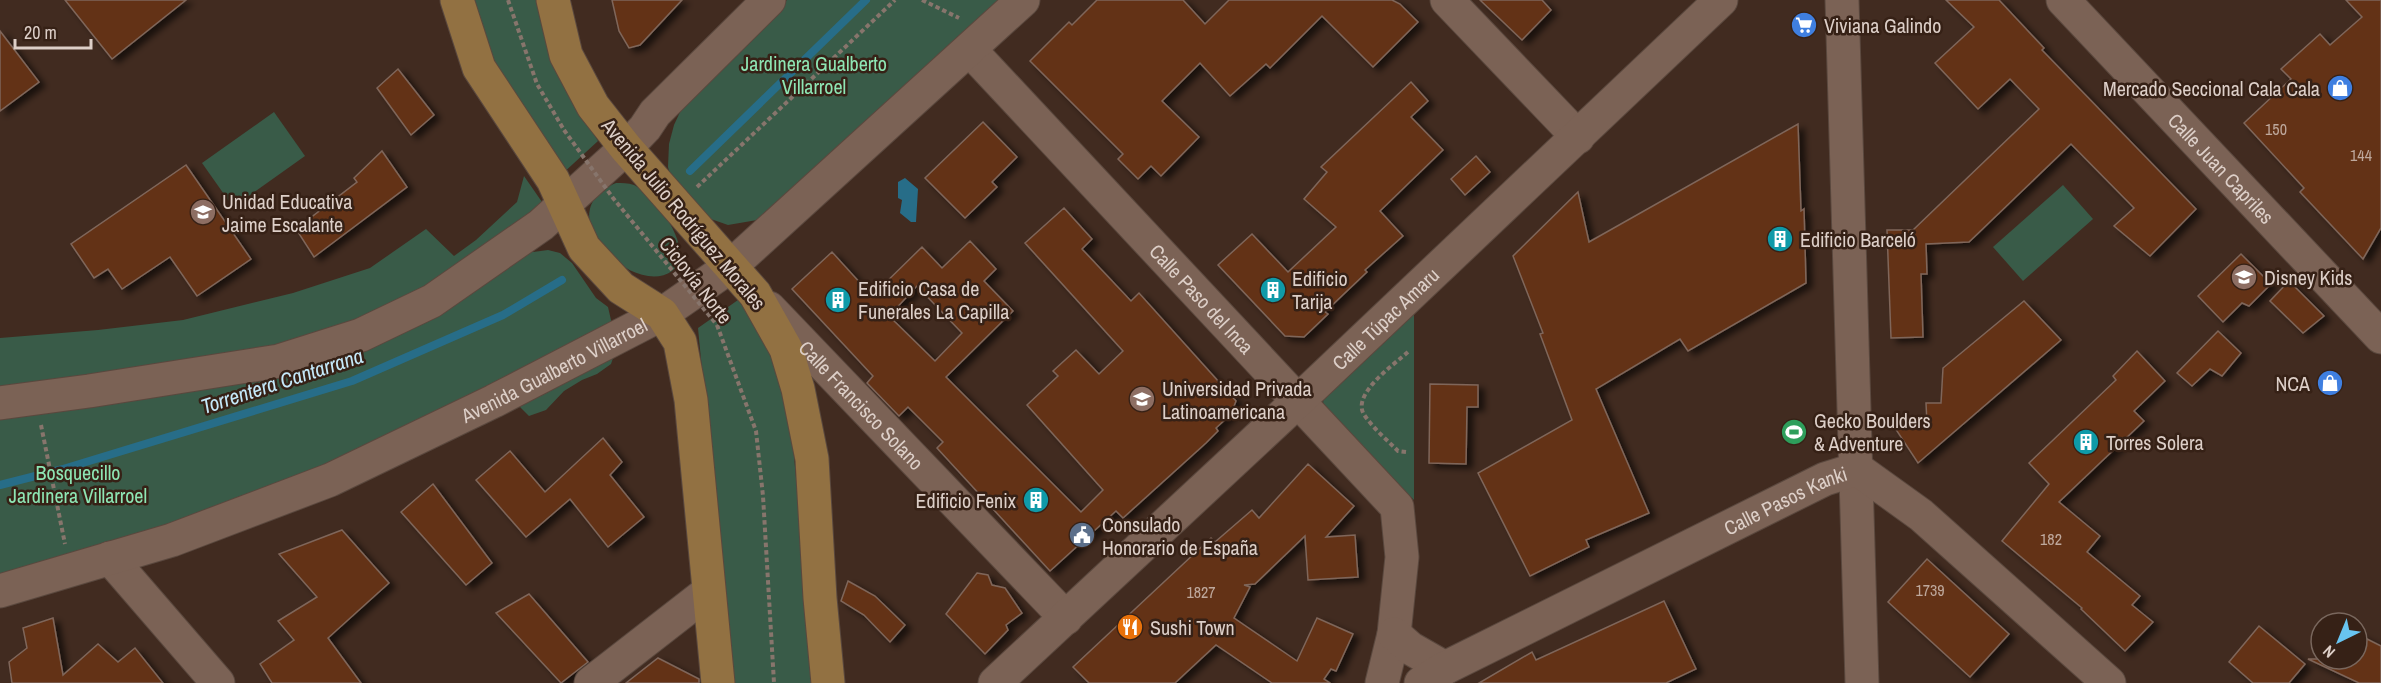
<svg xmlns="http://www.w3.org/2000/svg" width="2381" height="683" font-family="'Archivo Narrow',sans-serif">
<defs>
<filter id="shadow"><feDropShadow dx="6" dy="4" stdDeviation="3" flood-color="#0009"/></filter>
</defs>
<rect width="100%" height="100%" fill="#412b20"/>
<g fill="#395b48">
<polygon points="473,0 542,0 578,109 598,141 561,175 488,52"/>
<polygon points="787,0 1001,0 763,219 728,225 708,218 673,185 668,167 669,144 674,125 687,97"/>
<polygon points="274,112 305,156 233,207 202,163"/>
<polygon points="524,176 542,202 524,217 533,252 548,250 560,253 572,263 596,298 608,307 617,346 611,364 597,374 582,380 564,391 546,410 529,416 520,407 492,396 329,471 0,582 0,416 257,376 437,284 370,315 268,348 0,388 0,338 98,330 183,320 293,293 370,268 426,229 454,256 476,240 517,202"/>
<path d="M616,183C622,183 628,183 634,185C654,194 698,252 672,271C633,299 545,212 616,183Z"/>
<polygon points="2063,185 2093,219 2023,281 1993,247"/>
<polygon points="738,300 758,319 778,361 790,413 815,683 732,683 698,328"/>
<polygon points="1414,307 1414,500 1327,411 1323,402 1327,391"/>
</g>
<polygon fill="#276d88" points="905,178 918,189 916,222 911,222 900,213 902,200 898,198 898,182"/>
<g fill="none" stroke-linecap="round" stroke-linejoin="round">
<g stroke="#276d88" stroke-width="8">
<polyline points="690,171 866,0"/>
<polyline points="0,485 63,469 352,381 503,315 562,280"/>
</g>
</g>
<g fill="#633216" stroke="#7f665a" stroke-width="1.5" fill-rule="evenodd" filter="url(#shadow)">
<polygon points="65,0 186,0 112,59"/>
<polygon points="612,0 682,0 640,45 629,48 619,31"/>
<polygon points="1097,0 1183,0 1205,24 1229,0 1392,0 1400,4 1418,22 1373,67 1322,16 1270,68 1266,64 1230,96 1200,63 1162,101 1199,137 1161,176 1151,166 1138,179 1118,159 1123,154 1030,61 1069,22 1072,25"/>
<polygon points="1480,0 1542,0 1551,10 1522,40"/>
<polygon points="1946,0 1999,0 2044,48 2042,50 2196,209 2150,256 2114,226 2134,208 2071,144 1969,242 1926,244 1927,274 1921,274 1923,337 1891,338 1887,230 1913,230 2039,109 2010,79 1978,109 1935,63 1974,27"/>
<polygon points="2346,0 2381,0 2381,228 2363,259 2300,192 2304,188 2244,123 2291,79 2281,69 2320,34 2330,45 2362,17"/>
<polygon points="0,31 39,82 0,111"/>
<polygon points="398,69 434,115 411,135 377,88"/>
<polygon points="1411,82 1428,101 1411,117 1443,150 1380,211 1403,236 1365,270 1367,272 1325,312 1328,314 1304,337 1285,336 1218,265 1252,234 1288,272 1336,227 1304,199 1327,172 1321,167"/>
<polygon points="983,122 1017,157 992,182 997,187 965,218 925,178"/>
<polygon points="1798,124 1801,211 1804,209 1806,283 1688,351 1680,339 1596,389 1649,513 1586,540 1589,547 1530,576 1478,473 1572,420 1540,334 1543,333 1513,256 1578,192 1589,242"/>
<polygon points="382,151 407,187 314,257 296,229 357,182 354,178"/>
<polygon points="1476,156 1490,172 1465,195 1451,179"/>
<polygon points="186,165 251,259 197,296 170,257 122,289 108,269 94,278 71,244"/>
<path d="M1064,208L1092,239L1082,249L1131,301L1139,293L1236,401L1231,414L1216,428L1218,431L1206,443L1123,518L1116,511L1050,571L937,448L943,442L908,407L899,416L867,383L873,376L792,289L832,252L872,296L922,247L942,268L970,241L996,269L984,281L1013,311L946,377L1081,512L1103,490L1027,405L1058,376L1053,371L1076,350L1099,374L1123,351L1025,243ZM917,286L962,333L935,361L889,316Z"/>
<polygon points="2241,254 2271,284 2249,306 2242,303 2223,322 2198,296"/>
<polygon points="2289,281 2324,316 2303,333 2270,301"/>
<polygon points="2024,301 2061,340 1918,463 1893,425 1927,423 1926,403 1941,403 1943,368"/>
<polygon points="2218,331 2241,353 2222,376 2210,369 2192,386 2177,373"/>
<polygon points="2137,351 2165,381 2134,411 2144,421 2059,502 2100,536 2087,552 2140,596 2132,605 2153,622 2125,651 2081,609 2082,608 2002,541 2049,484 2029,463 2116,380 2113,376"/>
<polygon points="1430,384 1478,385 1478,407 1467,407 1466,464 1429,463"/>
<polygon points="603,438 622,462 610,475 644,517 608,547 570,499 526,537 476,480 510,451 545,492"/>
<polygon points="1308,464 1354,506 1326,537 1355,535 1358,577 1308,580 1305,536 1255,584 1244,585 1250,587 1234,618 1297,661 1317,618 1353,634 1336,671 1331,669 1324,679 1330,683 1272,683 1216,645 1175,683 1089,683 1073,667 1211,538 1215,542 1252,510 1259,518"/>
<polygon points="433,484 492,563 466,585 401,512"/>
<polygon points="342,530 389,583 328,638 361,683 272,683 260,664 294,640 278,621 317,597 279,554"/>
<polygon points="1927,559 2009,634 1970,677 1888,602"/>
<polygon points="977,573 988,575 992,585 1005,588 1022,613 1006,625 1008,630 985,654 946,614"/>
<polygon points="848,581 875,596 905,625 890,642 864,615 841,601"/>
<polygon points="529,594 588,662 561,683 496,613"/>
<polygon points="1664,601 1696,669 1666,683 1479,683 1532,652 1536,660"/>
<polygon points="53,618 63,675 98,644 118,662 135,648 163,683 12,683 9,662 27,648 23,628"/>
<polygon points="2259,626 2305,664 2289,683 2253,683 2229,662"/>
<polygon points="2357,634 2381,646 2381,683 2359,683 2308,659 2357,659"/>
<polygon points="658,658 699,679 699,683 626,683"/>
</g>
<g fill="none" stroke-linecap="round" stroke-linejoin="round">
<g stroke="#5a483e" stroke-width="35">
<g id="minor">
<polyline points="1447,0 1578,137"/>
<polyline points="1842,0 1862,683"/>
<path id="s1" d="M2063,0L2381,337"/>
<path id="s2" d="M970,50L1397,507L1402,557L1394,634L1382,683"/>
<path id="s3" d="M769,308L1066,618"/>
<polyline points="0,403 89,391 279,361 361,335 432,301 541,225 626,148 645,128 655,113 769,0"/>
<polyline points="110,558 218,683"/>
<path id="s4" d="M0,591L172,540L330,480L494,401L662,314L731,266L1023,0"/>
<polyline points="1394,634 1410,648 1445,668"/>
<polyline points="591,683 708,592"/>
<path id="s5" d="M995,683L1298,401L1721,0"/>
<path id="s6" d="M1421,683L1445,668L1825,479L1857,469L1921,515L2109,683"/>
</g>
</g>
<g stroke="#5a483e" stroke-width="35">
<g id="major">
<polyline points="457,0 479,68 553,180 584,248 621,288 662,314 680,342 691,400 718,683"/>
<polyline points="553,0 566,55 593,106 626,148 755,294 786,349 798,389 812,459 820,598 828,683"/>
</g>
</g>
<g stroke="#87756c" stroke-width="4" stroke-dasharray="4.5 3" stroke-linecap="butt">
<polyline points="508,0 537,84 564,130"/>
<polyline points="922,0 959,18"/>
<polyline points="697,187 895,0"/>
<polyline points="717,325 756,431 763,496 774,683"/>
<polyline points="41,425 65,544"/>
<path d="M1406,452L1398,451C1387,440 1374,429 1365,416C1349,395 1395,364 1409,351"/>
</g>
<use href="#minor" stroke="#7b6255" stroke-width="33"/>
<use href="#major" stroke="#927142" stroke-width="33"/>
<polyline stroke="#87756c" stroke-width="4" stroke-dasharray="4.5 3" stroke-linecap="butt" points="564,130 613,198 717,325"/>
</g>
<defs>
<g id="supermarket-disc" transform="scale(1.35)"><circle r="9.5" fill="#3f7fe0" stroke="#362116"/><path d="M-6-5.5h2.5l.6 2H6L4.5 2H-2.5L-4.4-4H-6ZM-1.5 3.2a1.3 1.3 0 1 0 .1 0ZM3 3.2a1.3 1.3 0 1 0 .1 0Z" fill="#fff"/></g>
<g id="shop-disc" transform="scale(1.35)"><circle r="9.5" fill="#3f7fe0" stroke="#362116"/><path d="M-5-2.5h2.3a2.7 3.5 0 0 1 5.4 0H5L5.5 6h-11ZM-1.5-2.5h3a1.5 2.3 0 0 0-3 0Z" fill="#fff"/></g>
<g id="school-disc" transform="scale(1.35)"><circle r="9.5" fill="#8d6e63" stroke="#362116"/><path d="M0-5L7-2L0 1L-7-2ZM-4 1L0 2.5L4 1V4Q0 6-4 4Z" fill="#fff"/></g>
<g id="building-disc" transform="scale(1.35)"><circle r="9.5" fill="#0f9aa8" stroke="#362116"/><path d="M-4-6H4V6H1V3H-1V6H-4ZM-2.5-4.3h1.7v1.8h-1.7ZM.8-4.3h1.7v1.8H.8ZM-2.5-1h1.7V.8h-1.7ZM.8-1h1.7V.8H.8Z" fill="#fff"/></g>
<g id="university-disc" transform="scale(1.35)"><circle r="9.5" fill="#8d6e63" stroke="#362116"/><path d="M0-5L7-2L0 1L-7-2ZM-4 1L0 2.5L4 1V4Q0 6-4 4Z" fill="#fff"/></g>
<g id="stadium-disc" transform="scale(1.35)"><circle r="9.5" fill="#2e9e5b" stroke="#362116"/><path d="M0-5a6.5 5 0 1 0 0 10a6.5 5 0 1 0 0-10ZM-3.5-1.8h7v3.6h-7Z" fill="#fff"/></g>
<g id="civic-disc" transform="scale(1.35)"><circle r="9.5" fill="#5c6f8a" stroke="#362116"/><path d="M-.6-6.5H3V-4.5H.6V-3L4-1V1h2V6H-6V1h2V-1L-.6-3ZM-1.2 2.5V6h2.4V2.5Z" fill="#fff"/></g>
<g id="restaurant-disc" transform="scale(1.35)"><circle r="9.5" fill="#e8710a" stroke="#362116"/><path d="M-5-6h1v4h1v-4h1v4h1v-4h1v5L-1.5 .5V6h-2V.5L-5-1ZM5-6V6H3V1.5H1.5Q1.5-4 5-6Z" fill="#fff"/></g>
</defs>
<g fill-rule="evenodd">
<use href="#supermarket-disc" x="1804" y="25"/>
<use href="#shop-disc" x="2340" y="88"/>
<use href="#school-disc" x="203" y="212"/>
<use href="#building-disc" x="1780" y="239"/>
<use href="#school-disc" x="2244" y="277"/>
<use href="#building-disc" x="1273" y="290"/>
<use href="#building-disc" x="838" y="300"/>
<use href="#shop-disc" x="2330" y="383"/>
<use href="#university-disc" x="1142" y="399"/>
<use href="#stadium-disc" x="1794" y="432"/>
<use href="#building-disc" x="2086" y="442"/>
<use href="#building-disc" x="1036" y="500"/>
<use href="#civic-disc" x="1082" y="535"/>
<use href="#restaurant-disc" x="1130" y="627"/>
</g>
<g text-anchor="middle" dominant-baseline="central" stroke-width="5" stroke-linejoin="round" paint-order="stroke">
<g font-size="16" fill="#bea89c">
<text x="2276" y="129">150</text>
<text x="2361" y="155">144</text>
<text x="2051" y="539">182</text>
<text x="1930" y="590">1739</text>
<text x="1201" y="592">1827</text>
</g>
<g font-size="20" fill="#ddcfc8" stroke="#362116" text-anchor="start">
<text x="1824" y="25">Viviana Galindo</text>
<text x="2320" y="88" text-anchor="end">Mercado Seccional Cala Cala</text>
<text x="222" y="201">Unidad Educativa<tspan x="222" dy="23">Jaime Escalante</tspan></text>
<text x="1800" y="239">Edificio Barceló</text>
<text x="2264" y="277">Disney Kids</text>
<text x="1292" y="278">Edificio<tspan x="1292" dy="23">Tarija</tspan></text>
<text x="858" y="288">Edificio Casa de<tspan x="858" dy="23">Funerales La Capilla</tspan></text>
<text x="2310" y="383" text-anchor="end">NCA</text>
<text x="1162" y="388">Universidad Privada<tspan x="1162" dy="23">Latinoamericana</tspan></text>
<text x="1814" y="420">Gecko Boulders<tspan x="1814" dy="23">&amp; Adventure</tspan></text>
<text x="2106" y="442">Torres Solera</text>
<text x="1016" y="500" text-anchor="end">Edificio Fenix</text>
<text x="1102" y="524">Consulado<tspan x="1102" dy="23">Honorario de España</tspan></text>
<text x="1150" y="627">Sushi Town</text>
</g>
<g font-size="20" fill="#8ee6b4" stroke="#362116">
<text x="814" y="63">Jardinera Gualberto<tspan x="814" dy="23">Villarroel</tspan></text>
<text x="78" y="472">Bosquecillo<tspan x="78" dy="23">Jardinera Villarroel</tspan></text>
</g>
<g font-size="20" fill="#ddcfc8" stroke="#362116">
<text stroke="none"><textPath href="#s1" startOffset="231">Calle Juan Capriles</textPath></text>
<text transform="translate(684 214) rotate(50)">Avenida Julio Rodríguez Morales</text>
<text transform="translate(696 280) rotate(52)">Ciclovía Norte</text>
<text stroke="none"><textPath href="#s2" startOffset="340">Calle Paso del Inca</textPath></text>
<text stroke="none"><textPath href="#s5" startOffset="534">Calle Túpac Amaru</textPath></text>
<text stroke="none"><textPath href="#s4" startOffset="598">Avenida Gualberto Villarroel</textPath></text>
<text stroke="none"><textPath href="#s3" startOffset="134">Calle Francisco Solano</textPath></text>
<text stroke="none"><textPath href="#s6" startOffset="408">Calle Pasos Kanki</textPath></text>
</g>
<g font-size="21" font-style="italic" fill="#c5e9fa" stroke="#362116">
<text transform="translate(282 381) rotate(-18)">Torrentera Cantarrana</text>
</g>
</g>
<g transform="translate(2339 641) rotate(223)"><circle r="28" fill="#362116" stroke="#79675d" stroke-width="1.5"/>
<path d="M0-4.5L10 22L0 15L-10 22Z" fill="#68c4f0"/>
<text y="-9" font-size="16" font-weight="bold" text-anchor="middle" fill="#ddcfc8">N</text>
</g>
<path d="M15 39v9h76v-9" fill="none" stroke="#ddcfc8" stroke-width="3"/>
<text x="24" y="39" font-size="18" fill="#ddcfc8" stroke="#362116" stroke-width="4.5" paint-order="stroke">20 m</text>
</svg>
